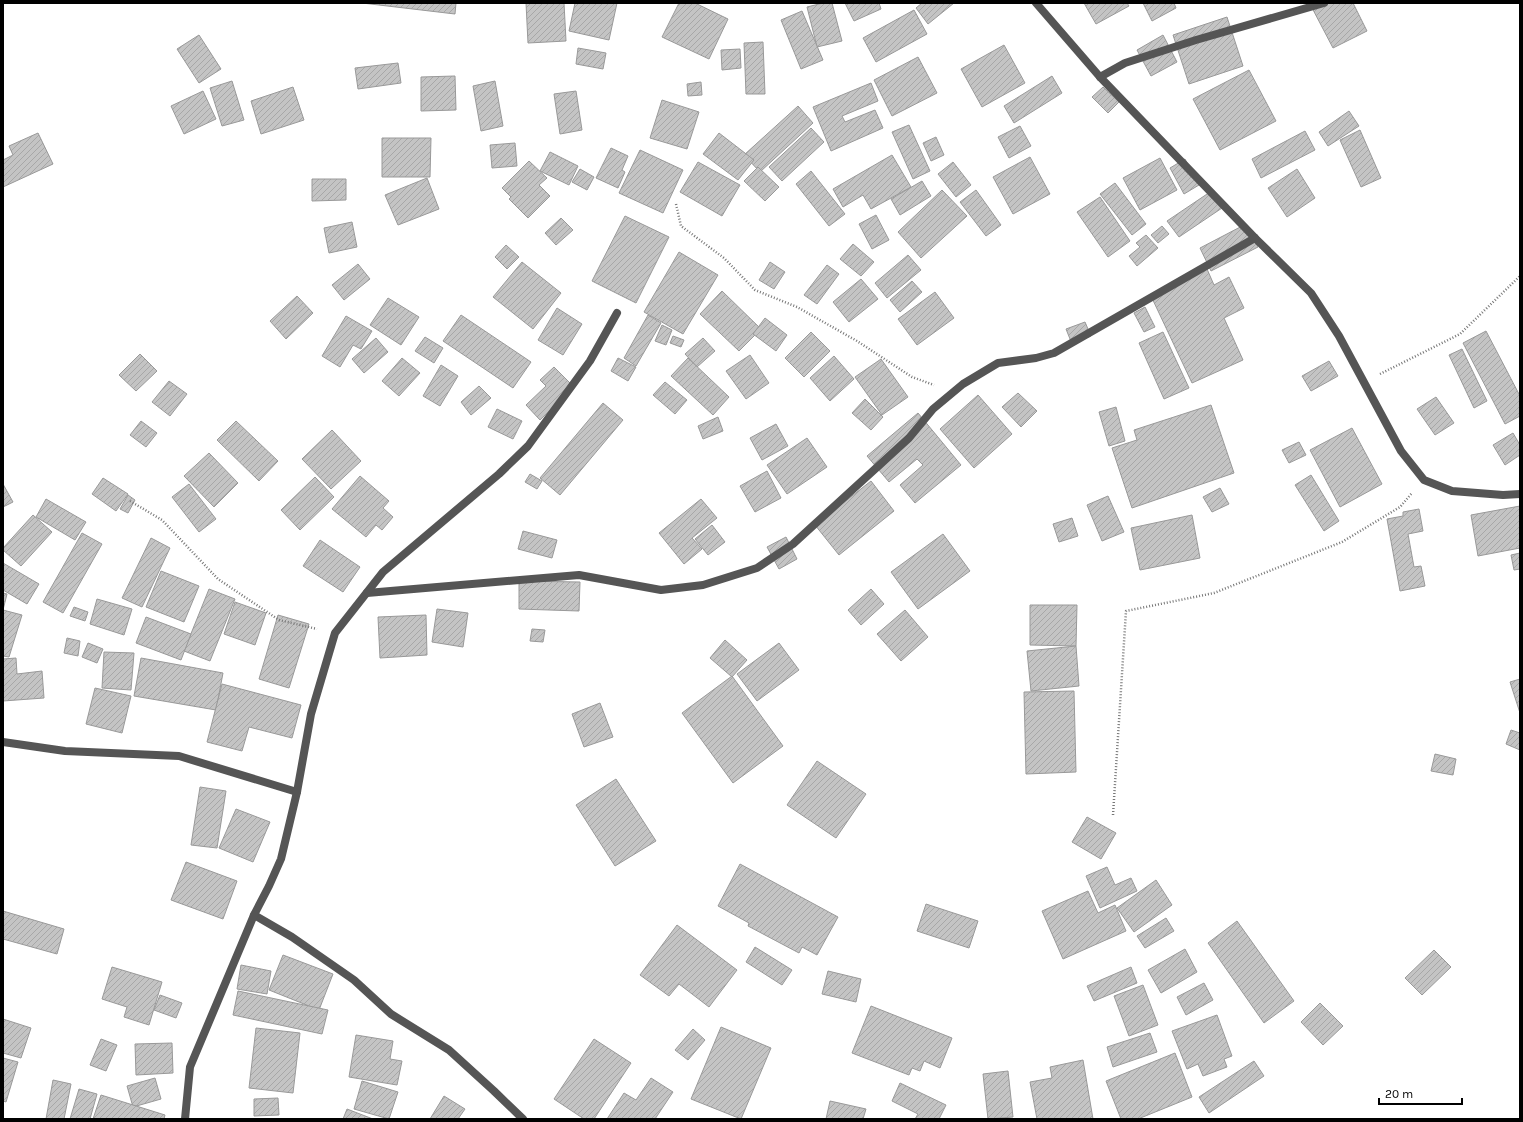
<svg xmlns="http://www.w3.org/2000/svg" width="1523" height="1122" font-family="Karla,sans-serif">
<defs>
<pattern id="building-hatch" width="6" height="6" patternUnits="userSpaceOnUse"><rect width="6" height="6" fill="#c4c4c4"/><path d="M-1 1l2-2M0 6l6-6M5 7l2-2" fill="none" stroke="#a7a7a7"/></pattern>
</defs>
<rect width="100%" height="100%" fill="#fff"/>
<g fill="url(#building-hatch)" stroke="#999">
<polygon points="362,3 456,3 455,14"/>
<polygon points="526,3 564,3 566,41 528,43"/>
<polygon points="575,3 617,3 609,40 569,31"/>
<polygon points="679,3 695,3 728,19 709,59 662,37"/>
<polygon points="823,3 832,3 842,41 817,47 807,7"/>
<polygon points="845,3 879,3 881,9 854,21"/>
<polygon points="922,3 954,3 928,24 916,8"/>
<polygon points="1084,3 1127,3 1129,6 1096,24"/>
<polygon points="1143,3 1174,3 1176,8 1152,21"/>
<polygon points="1313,3 1353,3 1367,31 1333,48 1310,4"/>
<polygon points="914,10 927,34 876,62 863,38"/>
<polygon points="802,11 823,60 801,69 781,20"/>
<polygon points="1227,17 1243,66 1189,84 1173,35"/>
<polygon points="199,35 221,69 199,83 177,49"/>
<polygon points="1163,35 1177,62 1151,76 1137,50"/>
<polygon points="763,42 765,94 746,94 744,43"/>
<polygon points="1004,45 1025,83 982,107 961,69"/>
<polygon points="578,48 606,53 603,69 576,64"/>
<polygon points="740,49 741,68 722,70 721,50"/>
<polygon points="918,57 937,93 892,116 874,80"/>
<polygon points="398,63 401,83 358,89 355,68"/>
<polygon points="1249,70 1276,121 1220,150 1193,99"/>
<polygon points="455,76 456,110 421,111 421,77"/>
<polygon points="1052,76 1062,93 1014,123 1004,106"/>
<polygon points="232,81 244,120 222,126 210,88"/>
<polygon points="495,81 503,126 481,131 473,86"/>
<polygon points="701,82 702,95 688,96 687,84"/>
<polygon points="871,83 878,101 842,116 845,122 875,110 883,128 831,151 813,107"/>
<polygon points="293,87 304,120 261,134 251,101"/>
<polygon points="1103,87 1119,102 1108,113 1092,97"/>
<polygon points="203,91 216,119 184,134 171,106"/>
<polygon points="576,91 582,130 560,134 554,94"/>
<polygon points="662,100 699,112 687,149 650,138"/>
<polygon points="798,106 813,123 760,172 744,155"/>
<polygon points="1349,111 1359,126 1328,146 1319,132"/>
<polygon points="909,125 930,171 913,179 892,132"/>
<polygon points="1020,126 1031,146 1009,158 998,137"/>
<polygon points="811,128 824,142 782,181 769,167"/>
<polygon points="1360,130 1381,178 1361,187 1340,140"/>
<polygon points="1305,131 1315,150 1261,178 1252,159"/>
<polygon points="38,133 53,164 3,187 3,160 13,155 9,146"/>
<polygon points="719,133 754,160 738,180 703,154"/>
<polygon points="936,137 944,155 931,161 923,143"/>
<polygon points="382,138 431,138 430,177 382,177"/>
<polygon points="515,143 517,166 492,168 490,145"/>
<polygon points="611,148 628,156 622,170 625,172 618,188 596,178"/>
<polygon points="640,150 683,170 663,213 619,193"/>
<polygon points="550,152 578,166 569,185 540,171"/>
<polygon points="892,155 911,187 871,209 863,195 843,207 833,189"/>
<polygon points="1030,157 1050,194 1013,214 993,177"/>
<polygon points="1160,158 1177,190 1140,210 1123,178"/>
<polygon points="1185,159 1199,185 1184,194 1170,168"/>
<polygon points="529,161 547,178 539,185 550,196 528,218 509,199 511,197 502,188"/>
<polygon points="698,162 740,185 722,216 680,192"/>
<polygon points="953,162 971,185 956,197 938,174"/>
<polygon points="758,167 779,187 765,201 744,181"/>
<polygon points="580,169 594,177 587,190 572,182"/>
<polygon points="1297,169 1315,198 1287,217 1268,188"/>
<polygon points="811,171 845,214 829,226 796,184"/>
<polygon points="427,178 439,209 398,225 385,195"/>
<polygon points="312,179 346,179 346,200 312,201"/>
<polygon points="922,181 931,196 900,215 891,199"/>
<polygon points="1115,183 1146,224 1132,235 1100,194"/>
<polygon points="942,190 967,216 921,258 898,232"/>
<polygon points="976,190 1001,225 986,236 960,202"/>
<polygon points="1213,190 1225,206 1179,237 1167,221"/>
<polygon points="1100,197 1130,241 1108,257 1077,212"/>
<polygon points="876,215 889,240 872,249 859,224"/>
<polygon points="625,216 669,237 636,303 592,281"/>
<polygon points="561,218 573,230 556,245 545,233"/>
<polygon points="352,222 357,247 329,253 324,228"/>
<polygon points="1246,224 1258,247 1211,271 1200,248"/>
<polygon points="1162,226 1169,234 1158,243 1151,235"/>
<polygon points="1146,235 1158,248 1137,266 1129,256 1140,247 1136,243"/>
<polygon points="853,244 874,262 861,276 840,259"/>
<polygon points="506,245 519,257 507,269 495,257"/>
<polygon points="679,252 718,275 683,334 644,312"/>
<polygon points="908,255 921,270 887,298 875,283"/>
<polygon points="522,262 561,293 533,329 493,297"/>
<polygon points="770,262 785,272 774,289 759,280"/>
<polygon points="358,264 370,279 344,300 332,285"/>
<polygon points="827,265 839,274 817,304 804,295"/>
<polygon points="1207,269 1214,285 1229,277 1244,308 1224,318 1243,360 1192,383 1151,296"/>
<polygon points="861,279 878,299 849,322 833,302"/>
<polygon points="912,281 922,292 900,312 890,300"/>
<polygon points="722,291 761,329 739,351 700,314"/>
<polygon points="935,292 954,318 917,345 898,319"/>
<polygon points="297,296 313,313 286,339 270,321"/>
<polygon points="388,298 419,317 401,345 370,325"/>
<polygon points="1145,307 1155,327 1144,332 1134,313"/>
<polygon points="557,308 582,324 563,355 538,340"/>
<polygon points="461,315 531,362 513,388 443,341"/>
<polygon points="648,315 661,323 636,366 624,358"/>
<polygon points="346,316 372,331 361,349 353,345 340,367 322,356"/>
<polygon points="765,318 787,335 776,351 753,334"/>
<polygon points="1085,322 1091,336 1072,344 1066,329"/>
<polygon points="662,325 672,330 666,345 655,341"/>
<polygon points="1486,331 1520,396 1520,416 1505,424 1463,343"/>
<polygon points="811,332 830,351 804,377 785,358"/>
<polygon points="1163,332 1189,388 1164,399 1139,343"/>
<polygon points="673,336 684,340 681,347 670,343"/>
<polygon points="425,337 443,348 434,363 415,351"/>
<polygon points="376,338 388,352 364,373 352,359"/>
<polygon points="703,338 715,351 697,367 685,354"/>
<polygon points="1462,349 1487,401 1474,408 1449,355"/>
<polygon points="140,354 157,371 136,391 119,375"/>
<polygon points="750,355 769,383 746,399 726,371"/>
<polygon points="834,356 854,379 830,401 810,378"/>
<polygon points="402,358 420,373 399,396 382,381"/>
<polygon points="618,358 636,367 628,381 611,371"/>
<polygon points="688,358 729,397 713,415 671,376"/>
<polygon points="881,359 908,397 882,415 855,377"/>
<polygon points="1329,361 1338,376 1311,391 1302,376"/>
<polygon points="441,365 458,376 440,406 423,396"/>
<polygon points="554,367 574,387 540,420 526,405 546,386 540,380"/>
<polygon points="169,381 187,394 170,416 152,402"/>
<polygon points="665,382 687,400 675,414 653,395"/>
<polygon points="479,386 491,398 471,415 461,402"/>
<polygon points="1018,393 1037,411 1021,427 1002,407"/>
<polygon points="978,395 1012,434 974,468 940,429"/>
<polygon points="1436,397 1454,423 1435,435 1417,409"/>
<polygon points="865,399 883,417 871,430 852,413"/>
<polygon points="603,403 623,420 560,495 540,478"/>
<polygon points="1211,405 1234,473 1132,508 1112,448 1137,440 1134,430"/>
<polygon points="1116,407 1125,441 1109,446 1099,412"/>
<polygon points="497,409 522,421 513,439 488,427"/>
<polygon points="918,413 961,465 915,503 900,485 923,465 917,459 889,482 867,456"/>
<polygon points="718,417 723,431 703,439 698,426"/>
<polygon points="141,421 157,433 146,447 130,435"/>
<polygon points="236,421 278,461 259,481 217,440"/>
<polygon points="776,424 788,446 762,460 750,438"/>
<polygon points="1352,428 1382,484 1340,507 1310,450"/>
<polygon points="332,430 361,461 331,489 302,459"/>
<polygon points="1513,433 1520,445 1520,455 1505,465 1493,445"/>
<polygon points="807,438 827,467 787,494 767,465"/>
<polygon points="1299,442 1306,455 1289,463 1282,450"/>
<polygon points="209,453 238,483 214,507 184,476"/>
<polygon points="767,471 781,498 755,512 740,486"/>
<polygon points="530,474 542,481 537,489 525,482"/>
<polygon points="1311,475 1339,521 1324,531 1295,485"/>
<polygon points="360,476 389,501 383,508 393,517 382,530 376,525 366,537 332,509"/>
<polygon points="315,477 334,497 300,530 281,510"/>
<polygon points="103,478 128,494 116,511 92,494"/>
<polygon points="871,481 894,511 839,555 815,525"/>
<polygon points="3,484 13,502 3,507"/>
<polygon points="189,484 216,519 199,532 172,497"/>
<polygon points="1220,488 1229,504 1212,512 1203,497"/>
<polygon points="128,495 135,500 128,513 120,509"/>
<polygon points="1108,496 1124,532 1102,541 1087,505"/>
<polygon points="46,499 86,522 75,540 36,517"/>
<polygon points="701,499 717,518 692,538 702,549 684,564 659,533"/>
<polygon points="1520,506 1520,548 1478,556 1471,515"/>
<polygon points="1419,509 1423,531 1408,534 1414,567 1421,566 1425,586 1400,591 1387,519 1403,516 1403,512"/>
<polygon points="33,515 52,532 21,566 3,550 3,548"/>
<polygon points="1192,515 1200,558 1140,570 1131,528"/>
<polygon points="1072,518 1078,536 1059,542 1053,524"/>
<polygon points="712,525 725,542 708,555 695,539"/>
<polygon points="523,531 557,540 552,558 518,549"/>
<polygon points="82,533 102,544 63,613 43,602"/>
<polygon points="943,534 970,571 918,609 891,572"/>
<polygon points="786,537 797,559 779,569 767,547"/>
<polygon points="151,538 170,548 142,607 122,598"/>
<polygon points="320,540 360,567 343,592 303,566"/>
<polygon points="1520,553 1520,569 1514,570 1511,555"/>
<polygon points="3,563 39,584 27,604 3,590"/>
<polygon points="161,571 199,586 184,622 146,607"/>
<polygon points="519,581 580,582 579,611 519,609"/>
<polygon points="209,589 235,599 210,661 184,651"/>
<polygon points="871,589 884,604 861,625 848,610"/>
<polygon points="3,593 7,594 3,610 22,615 9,657 3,656"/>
<polygon points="97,599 132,609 124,635 90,624"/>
<polygon points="235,602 266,613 255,645 224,634"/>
<polygon points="1030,605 1077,605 1076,646 1030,645"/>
<polygon points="74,607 88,612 85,621 70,616"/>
<polygon points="437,609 468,613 463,647 432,642"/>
<polygon points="905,610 928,637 901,661 877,634"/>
<polygon points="278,615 309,624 289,688 259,679"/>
<polygon points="426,615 427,655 380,658 378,617"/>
<polygon points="146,617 191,634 181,660 136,643"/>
<polygon points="532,629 545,630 543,642 530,641"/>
<polygon points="67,638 80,641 78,656 64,653"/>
<polygon points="725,640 747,660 732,677 710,658"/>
<polygon points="88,643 103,649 97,663 82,657"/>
<polygon points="779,643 799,670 757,701 737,674"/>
<polygon points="1076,646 1079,686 1031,691 1027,651"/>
<polygon points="104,652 134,653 131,690 102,688"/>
<polygon points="16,658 17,674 42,671 44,698 3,701 3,659"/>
<polygon points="141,658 223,673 216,710 134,696"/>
<polygon points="732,676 783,746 733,783 682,713"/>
<polygon points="1520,679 1520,713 1510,682"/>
<polygon points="222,684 301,705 292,738 249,727 242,751 207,742"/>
<polygon points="95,688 131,696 122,733 86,724"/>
<polygon points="1074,691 1076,772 1026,774 1024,692"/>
<polygon points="600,703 613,737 584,747 572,714"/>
<polygon points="1511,730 1520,733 1520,750 1506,744"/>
<polygon points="1435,754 1456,759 1453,775 1431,771"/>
<polygon points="817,761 866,794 836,838 787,805"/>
<polygon points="616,779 656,841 615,866 576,805"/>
<polygon points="200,787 226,791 217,848 191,845"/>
<polygon points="236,809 270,822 253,862 219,848"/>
<polygon points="1087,817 1116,833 1101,859 1072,842"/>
<polygon points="186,862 237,881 223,919 171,900"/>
<polygon points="740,864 838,917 817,955 802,947 799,953 748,926 749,923 718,906"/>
<polygon points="1107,867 1115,885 1131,878 1137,891 1100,908 1086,876"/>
<polygon points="1156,880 1172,905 1134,932 1117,908"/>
<polygon points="1088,891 1098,913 1115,905 1126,931 1063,959 1042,911"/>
<polygon points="926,904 978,921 969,948 917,931"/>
<polygon points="3,911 64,929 57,954 3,939"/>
<polygon points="1166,918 1174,931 1145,948 1137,936"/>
<polygon points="1237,921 1294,1001 1264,1023 1208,943"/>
<polygon points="677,925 737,970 709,1007 679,984 669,996 640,975"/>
<polygon points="755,947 792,970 782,985 746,962"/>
<polygon points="1185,949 1197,972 1161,993 1148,970"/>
<polygon points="1434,950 1451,967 1422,995 1405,978"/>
<polygon points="283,955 333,974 319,1010 269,990"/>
<polygon points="241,965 271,971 267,994 237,989"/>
<polygon points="112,967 162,982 149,1025 124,1017 127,1007 102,999"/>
<polygon points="1131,967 1137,983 1094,1001 1087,986"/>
<polygon points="828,971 861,979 856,1002 822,994"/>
<polygon points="1204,983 1213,1000 1186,1015 1177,997"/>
<polygon points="1143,985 1158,1025 1129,1036 1114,996"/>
<polygon points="238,991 328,1010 322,1034 233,1015"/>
<polygon points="160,995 182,1003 176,1018 154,1010"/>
<polygon points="1320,1003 1343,1026 1323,1045 1301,1022"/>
<polygon points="871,1006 952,1038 940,1068 924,1061 920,1071 912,1068 909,1075 852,1053"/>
<polygon points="1217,1015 1232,1056 1224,1059 1227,1067 1203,1076 1198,1064 1187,1069 1172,1031"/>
<polygon points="3,1019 31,1028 21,1058 3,1053"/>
<polygon points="721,1027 771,1048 741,1119 691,1099"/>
<polygon points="256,1028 300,1033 293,1093 249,1088"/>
<polygon points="693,1029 705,1040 688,1060 675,1050"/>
<polygon points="1150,1033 1157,1052 1113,1067 1107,1047"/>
<polygon points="356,1035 393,1041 390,1059 402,1061 397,1085 349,1077"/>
<polygon points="101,1039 117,1045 106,1071 90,1065"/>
<polygon points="594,1039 631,1063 594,1119 584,1119 554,1099"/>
<polygon points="172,1043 173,1073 136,1075 135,1044"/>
<polygon points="1175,1053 1192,1097 1138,1119 1121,1119 1106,1081"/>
<polygon points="3,1058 18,1062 6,1102 3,1101"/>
<polygon points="1083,1060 1093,1119 1037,1119 1030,1082 1052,1078 1050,1067"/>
<polygon points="1254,1061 1264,1076 1209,1113 1199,1097"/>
<polygon points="1008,1071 1013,1117 988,1119 983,1074"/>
<polygon points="155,1078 161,1099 133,1107 127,1086"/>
<polygon points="651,1078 673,1092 655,1119 607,1119 624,1093 636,1100"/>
<polygon points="53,1080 71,1084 64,1119 46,1119"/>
<polygon points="362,1081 398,1092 389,1119 354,1109"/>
<polygon points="900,1083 946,1105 939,1119 915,1119 918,1114 892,1101"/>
<polygon points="79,1089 97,1094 90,1119 70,1119"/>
<polygon points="101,1095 165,1115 164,1119 93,1119"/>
<polygon points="444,1096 465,1109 458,1119 430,1119"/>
<polygon points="278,1098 279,1115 254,1116 254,1099"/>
<polygon points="830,1101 866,1109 863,1119 826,1119"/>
<polygon points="347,1109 373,1119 343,1119"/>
</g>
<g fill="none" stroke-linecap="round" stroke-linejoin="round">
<g stroke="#777" stroke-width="2.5" stroke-dasharray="1 2" stroke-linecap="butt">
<polyline points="676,204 681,226 724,258 755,290 797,307 857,341 912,377 934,385"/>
<polyline points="1380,374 1460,334 1520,276"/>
<polyline points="130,501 162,520 218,579 279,620 317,629"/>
<polyline points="1113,815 1126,611 1214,593 1342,542 1400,507 1412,493"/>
</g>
<g stroke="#555" stroke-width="8">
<polyline points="1036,3 1100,77 1255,238 1311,293 1339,336 1401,451 1424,480 1452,491 1503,495 1520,494"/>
<polyline points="1100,77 1125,63 1196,40 1324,3"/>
<polyline points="367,593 579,575 661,590 703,585 757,568 793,544 909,438 933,409 963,384 998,363 1036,358 1054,353 1255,238"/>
<polyline points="3,742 65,751 179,756 297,792"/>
<polyline points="254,915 292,937 354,980 391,1014 449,1050 494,1091 523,1119"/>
<polyline points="185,1119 190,1067 254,915 269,886 281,859 297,792 311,714 335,633 383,572 499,474 528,446 590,361 617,313"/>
</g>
</g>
<rect width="1523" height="1122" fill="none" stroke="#000000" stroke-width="8"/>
<path d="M1379 1098v6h83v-6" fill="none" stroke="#000000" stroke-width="2"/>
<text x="1385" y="1098" font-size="12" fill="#000000" stroke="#ffffff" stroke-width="3" paint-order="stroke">20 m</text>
</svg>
